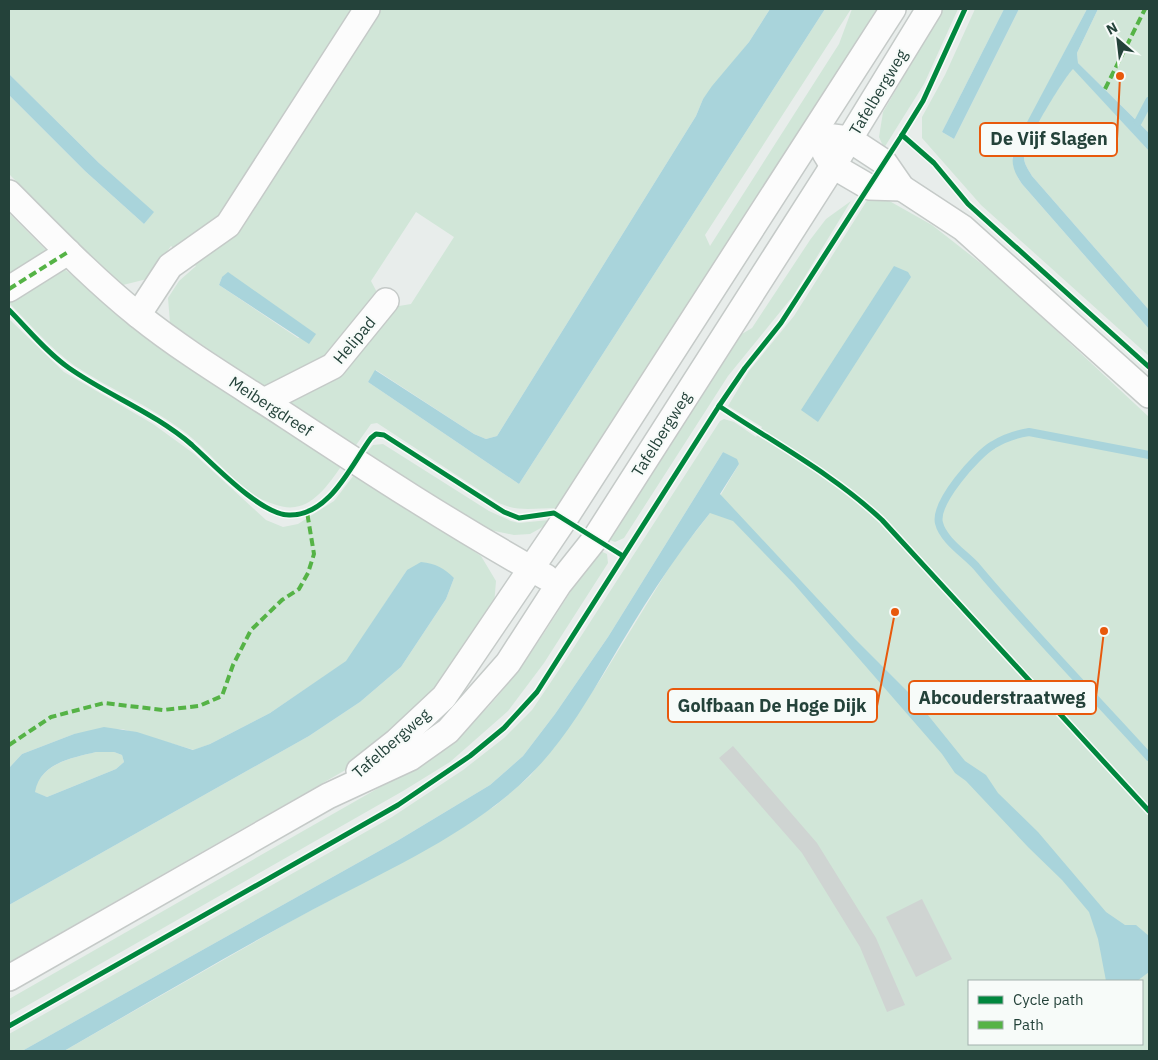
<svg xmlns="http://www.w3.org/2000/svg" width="1158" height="1060" font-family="'IBM Plex Sans',sans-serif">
<rect width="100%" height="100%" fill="#e8edeb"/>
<g fill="#d1e6d8" fill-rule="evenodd">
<path d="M9,9H770L749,42L703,99L696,116L497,436L486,439L474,434L376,370L368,382L519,484L825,9H851L705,235L710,246L839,44L852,9H885L562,508C540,507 519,513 499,503L377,423L371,424L354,448L170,323L168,298L179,281L196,266L171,246L147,279L123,285L84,250L9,174V95L85,171L144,224L153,212L99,163L9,74ZM416,212L454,237L411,304L393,307L380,298L371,281ZM222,277L268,301L315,334L298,338L219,285Z"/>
<polygon points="943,9 958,9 924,84 884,148 879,137 883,112"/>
<polygon points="975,9 1004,9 942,132 954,139 1019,9 1087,9 1011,154 1018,178 1022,184 1149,329 1149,356 981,205 922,138 922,117 945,75"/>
<polygon points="1098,9 1149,9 1149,133 1078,63 1077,53"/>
<path d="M1073,68L1149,151V310L1032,176C1028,169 1023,163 1024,154C1026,140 1062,80 1073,68Z"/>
<path d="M884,198L932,225L1001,279L1149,417V1051H64L293,920L422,851L495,806L530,776L572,722L602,677L675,558L710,513L739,464L723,452L608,637L555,714L523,756L490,785L397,841L22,1051H9V1034L392,817L463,770L504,738L532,710L565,661L720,421L724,419L734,422L756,437L762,427L728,406L749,371L794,316L868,199ZM969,981H1142V1044H969Z"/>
<polygon points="851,201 793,296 728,376 624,538 615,542 605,538 735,338 752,328 810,240 826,219"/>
<polygon points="9,213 50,254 9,278"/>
<path d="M62,267L141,332L342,465C332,480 315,505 295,507C284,509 269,503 259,498C233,483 208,449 182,430C148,405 110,389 75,366C51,349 30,324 9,303V300Z"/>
<polygon points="9,319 64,372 153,424 193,453 266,520 283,527 298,524 334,501 354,475 358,475 481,556 496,581 494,605 430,701 349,768 9,962 9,905 309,736 360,702 401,667 446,599 454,578 407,570 347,661 270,713 210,744 194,750 122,729 74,734 22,754 9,768"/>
<polygon points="383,444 489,511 511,521 519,523 549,520 548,524 530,534 514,535 490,530 366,453 373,445"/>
<path d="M598,550L607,554L608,563L544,663L508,711L450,762L403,791L9,1016V999L396,778C429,757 462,735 489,706C532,659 562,602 598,550Z"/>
<path d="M96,752H114L122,755L124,762L116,769L47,797L34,792C41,763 72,758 96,752Z"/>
</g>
<g fill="#a9d4db" fill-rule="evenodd">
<polygon points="770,9 825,9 519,484 368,382 375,370 474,434 486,439 497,436 696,116 703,99 712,86 749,42"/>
<polygon points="1004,9 1019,9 954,139 942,132"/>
<path d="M1087,9H1098L1077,53L1078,63L1149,133V151L1073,69C1063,79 1026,141 1024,154C1023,163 1028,169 1032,176L1149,310V329L1022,184C1011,168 1010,158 1017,141Z"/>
<polygon points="9,74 99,163 154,212 144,224 85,171 9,95"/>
<polygon points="894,266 908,272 911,277 818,422 801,410"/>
<polygon points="228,272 316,334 309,344 219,285 222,277"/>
<path d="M723,452L737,459L739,464L720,494L855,639L915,699L965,761L986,775L998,793L1038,832L1106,912L1125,925H1136L1149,936V972L1137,981H1106L1098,939L1089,912L1062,880L1028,847L966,781L955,773L942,754L794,584L733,521L710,513C672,560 640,611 609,664C586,703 562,744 529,776C472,833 383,872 312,910C228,955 146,1004 64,1051H22L397,841L490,785L523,756L555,714L608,637Z"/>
<path d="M421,562C436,564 443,567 454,578L446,599L401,667L360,702L309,736L9,905V768L22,754L74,734L104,727L137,732L193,750L210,744L270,713L346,661L407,570ZM96,752H114L122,755L124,762L116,769L47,797L35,792C40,763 72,758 96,752Z"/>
</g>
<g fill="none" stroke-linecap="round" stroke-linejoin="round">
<g stroke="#a9d4db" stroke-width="8">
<polyline points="1138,122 1149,101"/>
<path d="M1149,455L1029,432C1016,434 1004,438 993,445C976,455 934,503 939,523C943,540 965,554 976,566C1031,632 1092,694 1149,757"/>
</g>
</g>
<g fill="#cfd4d2">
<polygon points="733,746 817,843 876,938 905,1005 887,1012 860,947 802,853 719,758"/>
<polygon points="922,899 952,959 916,977 886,917"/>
</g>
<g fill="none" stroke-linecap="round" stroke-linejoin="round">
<g stroke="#c5cac8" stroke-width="28">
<g id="minor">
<polyline points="833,137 849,139 884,162 902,188 963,228 1149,395"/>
<polyline points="825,153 833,166 869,187 902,188"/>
<path d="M9,193C51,235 92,278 138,315C184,352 236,383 285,415C370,471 456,527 546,577"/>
<polyline points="9,289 68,252"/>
<polyline points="138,315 170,266 228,225 367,9"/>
<polyline points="264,401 333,366 386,301"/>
<polyline points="359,771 397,741 444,697 564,520 893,9"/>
<polyline points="9,978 328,796 410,758 448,731 508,663 559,584 594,540 833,166 929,9"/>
</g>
</g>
<use href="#minor" stroke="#fcfcfc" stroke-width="25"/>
<g stroke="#55b346" stroke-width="4" stroke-dasharray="8 4" stroke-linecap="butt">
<polyline points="1105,89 1145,9"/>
<polyline points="9,289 68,252"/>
<polyline points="9,745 51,717 104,703 163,710 199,706 222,696 233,665 251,630 282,600 299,589 308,573 314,554 307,512"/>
</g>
<g stroke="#f7fbf9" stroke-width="8">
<g id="cycleway">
<polyline points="902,135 934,163 968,204 1149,367"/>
<path d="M9,310C28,329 47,353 69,368C109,396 155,413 192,445C213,464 261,515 289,515C330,516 351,465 371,438L376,434L384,435L504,512L519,518L554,513L623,556"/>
<path d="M719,406C774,443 833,474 882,520L1149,811"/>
<polyline points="9,1026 398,805 470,756 504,728 537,692 719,406 745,368 781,323 902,135 923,101 965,9"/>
</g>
</g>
<use href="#cycleway" stroke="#00873e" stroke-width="5"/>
</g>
<g text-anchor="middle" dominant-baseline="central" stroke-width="4.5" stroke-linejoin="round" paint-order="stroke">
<g font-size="16" fill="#24423a" stroke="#f7fbf9">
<text transform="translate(878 92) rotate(-59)">Tafelbergweg</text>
<text transform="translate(354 340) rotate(-50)">Helipad</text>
<text transform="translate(271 406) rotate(33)">Meibergdreef</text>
<text transform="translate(661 434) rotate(-58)">Tafelbergweg</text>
<text transform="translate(391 743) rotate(-41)">Tafelbergweg</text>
</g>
</g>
<path fill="none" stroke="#e8590c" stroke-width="2" d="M1120 76L1117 139M1104 631L1096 697M895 612L877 706"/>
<g fill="#e8590c" stroke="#f7fbf9" stroke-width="2">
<circle cx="1120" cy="76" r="5"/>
<circle cx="1104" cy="631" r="5"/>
<circle cx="895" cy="612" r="5"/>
</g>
<g fill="#f7fbf9" stroke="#e8590c" stroke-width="2">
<rect x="980" y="123" width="137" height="33" rx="5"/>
<rect x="909" y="681" width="187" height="33" rx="5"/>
<rect x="668" y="689" width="209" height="33" rx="5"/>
</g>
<g font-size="18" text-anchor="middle" font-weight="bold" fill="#24423a">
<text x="1049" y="145">De Vijf Slagen</text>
<text x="1002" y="704">Abcouderstraatweg</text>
<text x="772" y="712">Golfbaan De Hoge Dijk</text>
</g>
<rect width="1158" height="1060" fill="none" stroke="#24423a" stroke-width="20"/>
<rect x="968" y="980" width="175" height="65" fill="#f7fbf9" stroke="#a3b1ad"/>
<rect x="978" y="996" width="25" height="8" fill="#00873e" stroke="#a3b1ad"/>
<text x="1013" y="1005" font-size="15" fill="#24423a">Cycle path</text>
<rect x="978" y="1021" width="25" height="8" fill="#55b346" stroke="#a3b1ad"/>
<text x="1013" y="1030" font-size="15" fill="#24423a">Path</text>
<g transform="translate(1118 40) rotate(332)" stroke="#f7fbf9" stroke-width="4" paint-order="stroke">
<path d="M0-4L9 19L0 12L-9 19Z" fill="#24423a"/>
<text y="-8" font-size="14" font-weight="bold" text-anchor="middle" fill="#24423a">N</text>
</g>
</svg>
